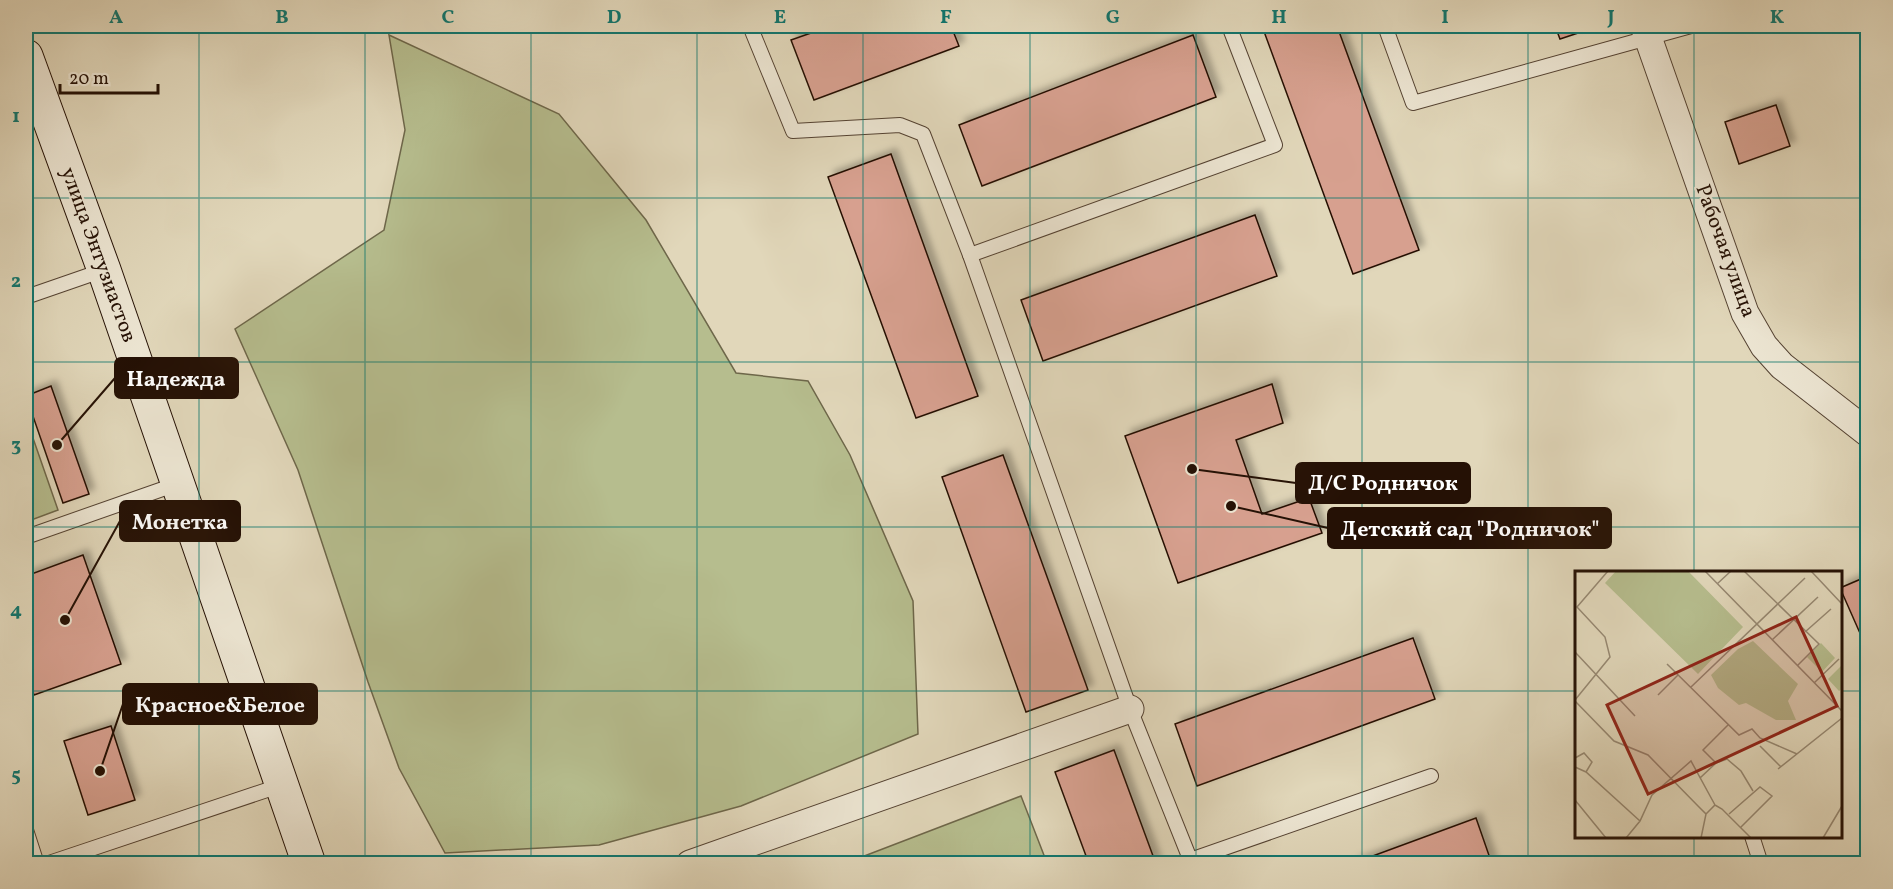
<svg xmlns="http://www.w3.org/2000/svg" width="1893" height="889" font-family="Vollkorn,serif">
<defs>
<filter id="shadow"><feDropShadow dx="5.5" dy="-5.5" stdDeviation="3" flood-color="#0004"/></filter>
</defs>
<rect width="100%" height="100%" fill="#e1d7ba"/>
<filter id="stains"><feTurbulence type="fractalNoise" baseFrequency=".00333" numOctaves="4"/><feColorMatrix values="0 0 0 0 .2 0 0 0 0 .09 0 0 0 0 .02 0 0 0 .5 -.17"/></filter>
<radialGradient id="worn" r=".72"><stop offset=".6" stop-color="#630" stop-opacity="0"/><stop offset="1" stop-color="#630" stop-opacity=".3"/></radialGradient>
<g fill="#b6bd8e" stroke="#6e674a" stroke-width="1.5">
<polygon points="389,35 559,114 646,220 736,373 808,381 850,455 913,601 918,734 741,806 599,845 445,853 399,768 368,682 298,470 235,329 384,230 405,130"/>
<polygon points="26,418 58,510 26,522"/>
<polygon points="1021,796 1047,863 846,863"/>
</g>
<g fill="#d7a08f" stroke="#251105" stroke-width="1.5" filter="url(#shadow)">
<polygon points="831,26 951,26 959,46 814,100 791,40"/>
<polygon points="1262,26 1337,26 1419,250 1353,274"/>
<polygon points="1555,26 1599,26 1560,39"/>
<polygon points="1193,35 1216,97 982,186 959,125"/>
<polygon points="1776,105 1790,146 1739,164 1725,122"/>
<polygon points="891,154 978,396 916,418 828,177"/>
<polygon points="1255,215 1277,276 1043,361 1021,300"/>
<polygon points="1272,384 1283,423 1236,440 1262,514 1309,498 1322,533 1178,583 1125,436"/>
<polygon points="51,386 89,494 63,503 26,396"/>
<polygon points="1003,455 1088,690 1026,712 942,477"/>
<polygon points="83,555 121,664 34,695 26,671 26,576"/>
<polygon points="1868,576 1868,649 1867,649 1840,588"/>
<polygon points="1413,638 1435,699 1197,786 1175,724"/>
<polygon points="111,726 135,800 88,815 64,741"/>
<polygon points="1114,750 1156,864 1089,864 1055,772"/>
<polygon points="1476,818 1492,864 1351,864"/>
</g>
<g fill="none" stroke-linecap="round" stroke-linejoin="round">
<g stroke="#544232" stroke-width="16">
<g id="lane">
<polyline points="750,26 793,131 900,125 923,134 970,255 1130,709 1192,864"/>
<polyline points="1385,26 1413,103 1691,26"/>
<polyline points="970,255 1275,145 1229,26"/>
<polyline points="26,297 104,270"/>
<polyline points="26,537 177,484"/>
<polyline points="26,830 37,864"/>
<polyline points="1752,836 1761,864"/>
<polyline points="1190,860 1431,776"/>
<polyline points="46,864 282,785"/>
</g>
</g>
<g stroke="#544232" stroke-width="29">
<g id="street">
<polyline points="1644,26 1745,313 1764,346 1782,366 1868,433"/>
<polyline points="690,864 1130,709"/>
</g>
</g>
<g stroke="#251105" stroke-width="35">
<polyline id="secondary" points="26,56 104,270 309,864"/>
</g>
<use href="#lane" stroke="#ece5d2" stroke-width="14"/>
<use href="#street" stroke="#ece5d2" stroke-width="27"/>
<use href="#secondary" stroke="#ece5d2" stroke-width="33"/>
</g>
<path fill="none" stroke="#0f766e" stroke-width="1.5" stroke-opacity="0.55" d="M199,26V864M365,26V864M531,26V864M697,26V864M863,26V864M1030,26V864M1196,26V864M1362,26V864M1528,26V864M1694,26V572M26,198H1868M26,362H1868M26,527H1868M26,691H1576M1840,691H1868M1694,836V864"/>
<g text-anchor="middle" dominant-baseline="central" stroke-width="4.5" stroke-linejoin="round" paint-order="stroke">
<g font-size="21" fill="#251105" stroke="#ece5d2">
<text transform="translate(1725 251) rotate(70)">Рабочая улица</text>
<text transform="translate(98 255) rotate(70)">улица Энтузиастов</text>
</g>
</g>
<g transform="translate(1575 571)">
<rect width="267" height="267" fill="#e1d7ba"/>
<path d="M41,0H113L168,56L123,103L30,12ZM178,70L223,113L213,130L221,149H201L171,132L164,134L143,117L136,104L163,78ZM246,72L260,87L247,101L232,86ZM267,94V118L264,120L253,108Z" fill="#b6bd8e"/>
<path fill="none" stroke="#968872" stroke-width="1.5" d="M130,0L267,140M169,0L244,73L222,95M236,0L267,33M142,13L156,0M230,61L256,38M197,69L243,26M0,81L60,145M92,93L164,164L177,158L185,167L222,183M239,112L264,88M116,116L230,7M83,124L103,104M0,129L35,86L30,66L2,36L33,0M0,130L39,170L73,184L124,236L131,243L126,267M185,175L206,196M0,187L9,182L17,191L11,201M141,192L128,179L153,154M0,196L11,201L65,250M203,198L267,147M125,207L141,192L152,188L166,200L178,220M0,229L31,267M131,243L140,234L147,238L176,267M154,243L185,216L197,225L166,256M51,267L65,250L77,224L116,190L140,234M248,267L267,235"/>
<path fill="#8f2418" fill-opacity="0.15" stroke="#8f2418" stroke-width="3" d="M221,46L262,135L73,223L32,134Z"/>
<rect width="267" height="267" fill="none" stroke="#251105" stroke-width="3"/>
</g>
<path fill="none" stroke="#251105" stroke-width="2" d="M57 445L115 378M1192 469L1296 483M65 620L120 521M1231 506L1328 528M100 771L123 704"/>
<g fill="#251105" stroke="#ece5d2" stroke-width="2">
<circle cx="57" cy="445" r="6"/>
<circle cx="1192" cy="469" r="6"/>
<circle cx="65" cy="620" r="6"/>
<circle cx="1231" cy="506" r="6"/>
<circle cx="100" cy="771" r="6"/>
</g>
<g fill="#251105" stroke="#251105" stroke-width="2">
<rect x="115" y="358" width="123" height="40" rx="6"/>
<rect x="1296" y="463" width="174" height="40" rx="6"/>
<rect x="120" y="501" width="120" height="40" rx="6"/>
<rect x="1328" y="508" width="283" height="40" rx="6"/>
<rect x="123" y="684" width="194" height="40" rx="6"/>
</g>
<g font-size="22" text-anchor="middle" font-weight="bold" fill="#fff">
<text x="176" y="386">Надежда</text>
<text x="1383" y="490">Д/С Родничок</text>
<text x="180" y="529">Монетка</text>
<text x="1470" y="536">Детский сад "Родничок"</text>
<text x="220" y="712">Красное&amp;Белое</text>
</g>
<rect width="1893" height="889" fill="none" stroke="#e1d7ba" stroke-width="66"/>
<path d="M60 84v9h98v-9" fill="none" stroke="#251105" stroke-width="3"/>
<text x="69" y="84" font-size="18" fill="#251105" stroke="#ece5d2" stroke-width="4.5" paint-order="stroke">20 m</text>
<rect x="33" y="33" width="1827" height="823" fill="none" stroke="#0f766e" stroke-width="2"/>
<g font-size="20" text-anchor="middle" font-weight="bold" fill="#0f766e">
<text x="116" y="23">A</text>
<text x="282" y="23">B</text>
<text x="448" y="23">C</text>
<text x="614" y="23">D</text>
<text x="780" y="23">E</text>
<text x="946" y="23">F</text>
<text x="1113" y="23">G</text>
<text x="1279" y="23">H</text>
<text x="1445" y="23">I</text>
<text x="1611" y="23">J</text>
<text x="1777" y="23">K</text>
<text x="16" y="122">1</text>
<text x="16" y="287">2</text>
<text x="16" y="451">3</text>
<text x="16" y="616">4</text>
<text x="16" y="781">5</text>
</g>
<rect width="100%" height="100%" filter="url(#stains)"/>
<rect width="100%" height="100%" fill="url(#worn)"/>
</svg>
